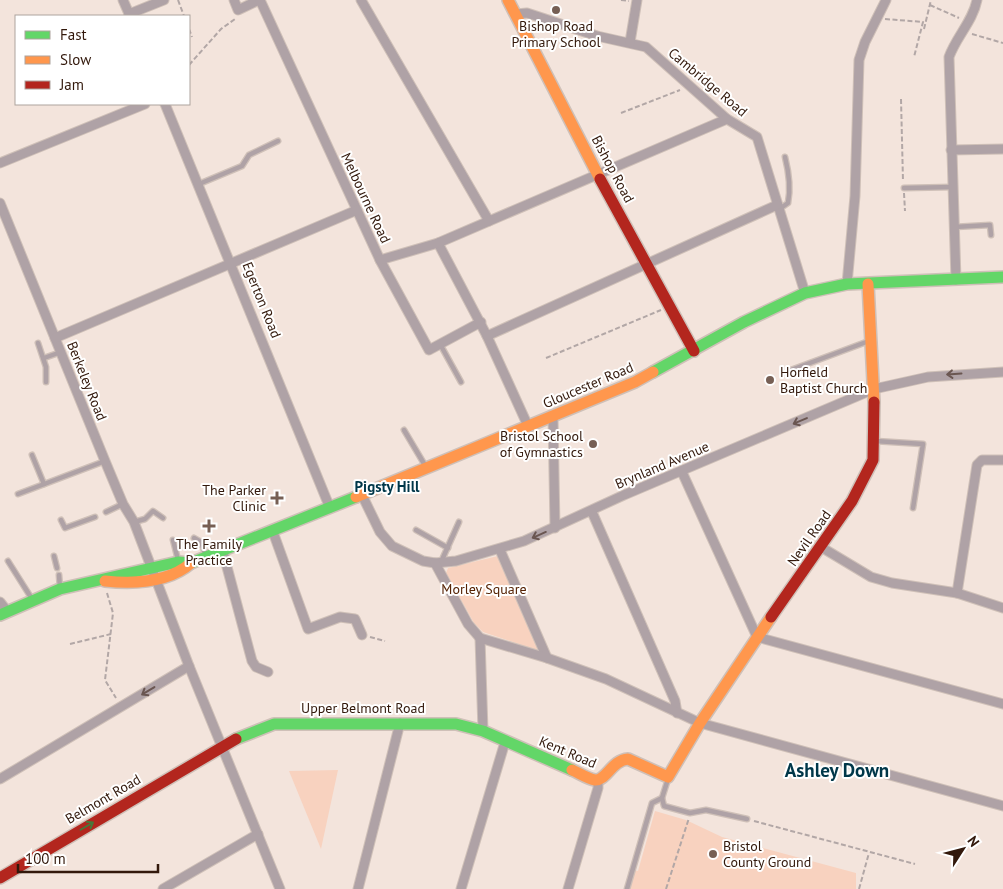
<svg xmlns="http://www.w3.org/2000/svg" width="1003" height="889" font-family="'PT Sans',sans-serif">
<rect width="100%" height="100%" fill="#f3e4dc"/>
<g fill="#f8d2bf">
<polygon points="498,556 540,651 483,632 474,623 446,573 448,568"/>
<polygon points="338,770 321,849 289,771"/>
<polygon points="655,811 686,820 722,837 856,873 856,889 629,889 634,870 638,871"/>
</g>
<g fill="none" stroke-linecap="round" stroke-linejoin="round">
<g stroke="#cfc0b8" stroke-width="7">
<g id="lane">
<polyline points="199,184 242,166 249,155 278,141"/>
<polyline points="904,188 953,187"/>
<path d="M778,210L788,203C791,188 789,173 785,157"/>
<polyline points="954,227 990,225 991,235"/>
<polyline points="38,343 46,367 46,382"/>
<polyline points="440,344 461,382"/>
<polyline points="44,358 61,352"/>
<polyline points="791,370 869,341"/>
<polyline points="404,430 426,467"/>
<polyline points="875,441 923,444 913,508"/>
<polyline points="32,455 44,484"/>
<polyline points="18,494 105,461"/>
<polyline points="106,512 123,504"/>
<polyline points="61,520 65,528 95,517"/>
<polyline points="134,522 145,519 153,511 163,518"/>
<polyline points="416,530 448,548"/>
<polyline points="194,538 201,542 206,556"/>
<polyline points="173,540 178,560"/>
<polyline points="54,556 57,568"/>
<polyline points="8,561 32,599"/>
<polyline points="441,562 459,522"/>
<polyline points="59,575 60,588"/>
<polyline points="668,779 662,798 664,806 690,813 706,810 747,819"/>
<polyline points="627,889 652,803 662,798"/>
</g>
</g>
<g stroke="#cfc0b8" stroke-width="11">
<g id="street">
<polyline points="123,0 130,16"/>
<polyline points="234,0 238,10 259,0"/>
<polyline points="260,0 380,260 429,350 481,322"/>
<polyline points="361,0 489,221"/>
<polyline points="129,14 164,0"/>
<polyline points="516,14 527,13 597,36 646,47 727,119 757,137 805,293"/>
<polyline points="630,42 637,0"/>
<polyline points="165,104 330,508"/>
<polyline points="951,150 1003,149"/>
<polyline points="0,163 145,104"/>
<polyline points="0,203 105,461 123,504 134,522 189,666 280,889"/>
<polyline points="438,243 487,336 528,426"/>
<polyline points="380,260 438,243 727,119"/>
<path d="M956,280L949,57C956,37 973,21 977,0"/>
<polyline points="847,284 855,196 859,60 865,42 886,0"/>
<polyline points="487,336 777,205"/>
<polyline points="55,338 357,210"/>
<polyline points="553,417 555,528"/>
<polyline points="682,472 757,637 1003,704"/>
<polyline points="362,495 380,532 392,546 423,561 435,563 456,561 524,541 624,495 874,389 928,377 1003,372"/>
<polyline points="592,512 675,701 677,713"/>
<polyline points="273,532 308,629 340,617 355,619 362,635"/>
<polyline points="821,547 871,577 892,583 957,593 1003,608"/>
<polyline points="500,550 547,658"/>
<polyline points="223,552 252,661 256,667 268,672"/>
<polyline points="435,563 468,624 480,638 547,658 606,679 700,723 1003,806"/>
<polyline points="957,593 977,465 982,460 1003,460"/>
<polyline points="0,602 7,611"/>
<polyline points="480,638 483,731"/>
<polyline points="0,779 189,666"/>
<polyline points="163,889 258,834"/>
<polyline points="358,889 400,723"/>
<polyline points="461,889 505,742"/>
<polyline points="568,889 598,788 598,780"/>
</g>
</g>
<g stroke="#cfc0b8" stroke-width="14">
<g id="fast">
<polyline points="653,372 744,322 805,293 847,284 1003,277"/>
<polyline points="0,615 60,589 178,562 191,563 356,497"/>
<polyline points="236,739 274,724 456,724 483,731 572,770"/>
</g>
</g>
<g stroke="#cfc0b8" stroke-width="14">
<g id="slow">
<polyline points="508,0 600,179"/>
<polyline points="868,284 874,402"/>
<polyline points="356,497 635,382 653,372"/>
<path d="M105,581C134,584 168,583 191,563"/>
<path d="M572,770C579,773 588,779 595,780C606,781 612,760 628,759L668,777L700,723L771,617"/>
</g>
</g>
<g stroke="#cfc0b8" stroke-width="14">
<g id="jam">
<polyline points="600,179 694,351"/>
<polyline points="771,617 852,501 873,460 874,402"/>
<polyline points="0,878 236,739"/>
</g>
</g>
<g stroke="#b2a7a6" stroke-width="2" stroke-dasharray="5 2.5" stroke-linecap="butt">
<polyline points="178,0 184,16"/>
<polyline points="621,0 629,1"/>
<polyline points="930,5 959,18"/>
<polyline points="885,19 923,22 914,57"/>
<polyline points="189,29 192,37"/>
<polyline points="924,29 931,0"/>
<polyline points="972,34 1003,43"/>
<polyline points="189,65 221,29 235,19"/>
<polyline points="901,99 903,181"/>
<polyline points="621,113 680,90"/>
<polyline points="904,193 905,211"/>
<polyline points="546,358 661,310"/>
<polyline points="107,593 113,613 105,680 116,698"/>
<polyline points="370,637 385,641"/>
<polyline points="70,644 111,634"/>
<polyline points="754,821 915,864"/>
<polyline points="666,889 689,818"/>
<polyline points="859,889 869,853"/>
</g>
<use href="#lane" stroke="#afa2a6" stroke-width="4.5"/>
<use href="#street" stroke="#afa2a6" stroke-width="9"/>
<use href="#fast" stroke="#63d668" stroke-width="11"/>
<use href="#slow" stroke="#ff974d" stroke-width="11"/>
<use href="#jam" stroke="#b3261e" stroke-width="11"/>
</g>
<defs><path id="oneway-shaft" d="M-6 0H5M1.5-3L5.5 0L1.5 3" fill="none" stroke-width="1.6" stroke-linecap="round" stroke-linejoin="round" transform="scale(1.25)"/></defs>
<g stroke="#6a5651">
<use href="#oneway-shaft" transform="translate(954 374) rotate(176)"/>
<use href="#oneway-shaft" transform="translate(800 421) rotate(157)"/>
<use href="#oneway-shaft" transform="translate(539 535) rotate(156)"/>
<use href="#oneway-shaft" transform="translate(148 691) rotate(149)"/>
</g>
<use stroke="#4a773a" href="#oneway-shaft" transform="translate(87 826) rotate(-30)"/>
<g fill="#765f54" stroke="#fff" stroke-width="2">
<circle cx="556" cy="10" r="5"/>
<circle cx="770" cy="380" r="5"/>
<circle cx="593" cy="444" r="5"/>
<path d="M274.5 490.5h5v5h5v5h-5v5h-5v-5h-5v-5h5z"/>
<path d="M206.5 518.5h5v5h5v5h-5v5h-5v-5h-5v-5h5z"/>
<circle cx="713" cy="854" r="5"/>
</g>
<g text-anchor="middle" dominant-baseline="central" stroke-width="4" stroke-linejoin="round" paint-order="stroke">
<g font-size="14" fill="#32180b" stroke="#fff">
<text x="556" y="26">Bishop Road<tspan x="556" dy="16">Primary School</tspan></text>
<text x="780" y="372" text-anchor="start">Horfield<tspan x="780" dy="16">Baptist Church</tspan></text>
<text x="583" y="436" text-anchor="end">Bristol School<tspan x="583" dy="16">of Gymnastics</tspan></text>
<text x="266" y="490" text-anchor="end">The Parker<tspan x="266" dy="16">Clinic</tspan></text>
<text x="209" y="544">The Family<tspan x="209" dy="16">Practice</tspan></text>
<text x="723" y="846" text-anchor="start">Bristol<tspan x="723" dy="16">County Ground</tspan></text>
</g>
<g font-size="14" fill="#32180b" stroke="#fff">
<text transform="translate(708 82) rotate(40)">Cambridge Road</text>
<text transform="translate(613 169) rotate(62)">Bishop Road</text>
<text transform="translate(366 198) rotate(65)">Melbourne Road</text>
<text transform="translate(262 300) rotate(68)">Egerton Road</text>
<text transform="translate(87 381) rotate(68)">Berkeley Road</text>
<text transform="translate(588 385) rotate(-23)">Gloucester Road</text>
<text transform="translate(662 465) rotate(-23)">Brynland Avenue</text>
<text transform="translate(809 538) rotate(-55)">Nevil Road</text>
<text x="363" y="708">Upper Belmont Road</text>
<text transform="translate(568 752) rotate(23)">Kent Road</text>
<text transform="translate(103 799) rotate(-30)">Belmont Road</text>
</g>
<g font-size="14" fill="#562304" stroke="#fff">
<text x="484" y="589">Morley Square</text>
</g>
<g font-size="15" font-weight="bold" fill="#003749" stroke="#fff">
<text x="387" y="486">Pigsty Hill</text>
</g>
<g font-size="19" font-weight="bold" fill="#003749" stroke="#fff">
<text x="837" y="770">Ashley Down</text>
</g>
</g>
<rect x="15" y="15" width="175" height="90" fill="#ffffff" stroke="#ada39d"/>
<rect x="25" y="31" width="25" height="8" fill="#63d668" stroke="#ada39d"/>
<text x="60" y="40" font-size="15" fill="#32180b">Fast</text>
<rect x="25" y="56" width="25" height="8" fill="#ff974d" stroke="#ada39d"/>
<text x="60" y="65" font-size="15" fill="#32180b">Slow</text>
<rect x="25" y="81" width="25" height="8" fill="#b3261e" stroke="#ada39d"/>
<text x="60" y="90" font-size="15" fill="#32180b">Jam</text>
<g transform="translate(963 849) rotate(54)" stroke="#ffffff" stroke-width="4" paint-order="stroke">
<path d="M0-4L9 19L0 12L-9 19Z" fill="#32180b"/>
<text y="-8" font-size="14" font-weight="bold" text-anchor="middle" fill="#32180b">N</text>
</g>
<path d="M18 864v8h140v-8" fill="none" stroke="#32180b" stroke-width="2.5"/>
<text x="25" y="864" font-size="15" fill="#32180b" stroke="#ffffff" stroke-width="4" paint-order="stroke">100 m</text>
</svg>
